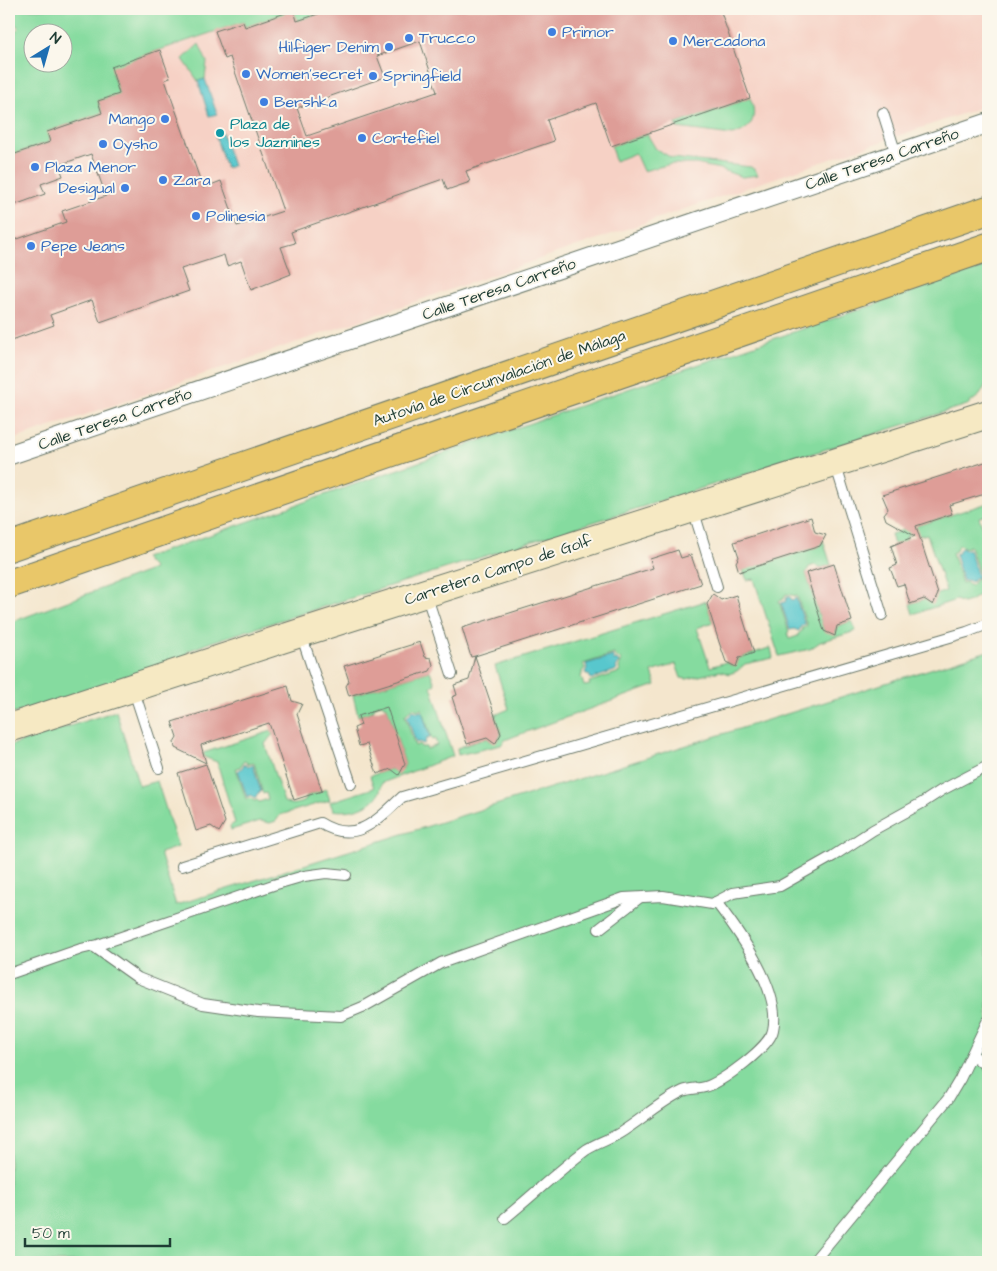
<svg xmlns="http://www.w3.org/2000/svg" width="997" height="1271" font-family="'Architects Daughter',sans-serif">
<rect width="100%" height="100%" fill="#fbf7ec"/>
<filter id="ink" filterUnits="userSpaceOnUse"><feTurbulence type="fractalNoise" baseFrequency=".02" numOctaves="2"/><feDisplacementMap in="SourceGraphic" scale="10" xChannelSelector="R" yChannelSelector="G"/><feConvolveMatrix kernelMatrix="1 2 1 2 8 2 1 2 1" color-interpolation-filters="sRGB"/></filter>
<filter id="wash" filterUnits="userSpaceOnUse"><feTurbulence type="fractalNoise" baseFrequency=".0096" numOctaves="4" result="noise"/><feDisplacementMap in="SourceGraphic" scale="20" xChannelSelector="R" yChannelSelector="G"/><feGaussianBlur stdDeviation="1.12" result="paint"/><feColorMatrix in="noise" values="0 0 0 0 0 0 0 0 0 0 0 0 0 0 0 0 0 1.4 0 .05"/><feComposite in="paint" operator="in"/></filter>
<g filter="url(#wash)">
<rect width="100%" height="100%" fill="#f4e6cd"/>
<path fill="#f6d1c5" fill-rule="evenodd" d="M9,9H988V105L9,441ZM32,32H62V62H32Z"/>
<g fill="#85db9f" stroke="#528c6a" fill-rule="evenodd">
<path d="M13,9H333L297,21L294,11L245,27L243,22L133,59L134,65L112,73L119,94L98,101L102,113L47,132L50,142L9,156V37L19,28L9,17V13ZM32,32H62V62H32Z"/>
<polygon points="199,44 207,62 205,79 198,81 183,59"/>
<path d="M750,98C758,116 753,130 732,135L677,128L676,124Z"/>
<polygon points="647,134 656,149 672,158 751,167 756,171 758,175 742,177 720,169 696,164 671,164 643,171 635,153 615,161 611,146"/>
<polygon points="988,266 988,381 980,395 967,405 211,642 188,651 185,661 9,715 9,623 154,569 144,558 711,360"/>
<path d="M988,503V515L979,517L988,545V589L970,601L963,603L956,600L913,614L910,604L946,591L927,534L919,536L913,534L907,535L906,541L894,545L891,534ZM960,545L966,548L970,546L980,577L976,579L972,585H969L966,582L962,583L952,553L956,551L957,547Z"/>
<path d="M823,540L831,565L820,568L815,565L809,567L806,573L824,631L836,632L837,626L852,621L856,631L820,642L810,649L779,656L754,579L747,580L743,570L820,546ZM786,594L797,596L807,626L802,628V631L798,634V636L789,639L787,633L789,632L779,601L783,600Z"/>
<path d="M706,601L713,622L697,628L710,667L726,662L731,665L737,663L739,658L769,648H771L773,658L745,664L737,671L729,674L720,671L687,679L681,678L676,664L652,672L656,685L515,736L505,740L501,745L458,755L457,748L487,738L492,742L498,740L501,734L495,715L509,709L495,666ZM614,654L616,657L621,660V663L619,667L620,672L589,682L590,685L584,686L581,676L582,675V672L585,668L583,664Z"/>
<polygon points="988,651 988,1262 9,1262 9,746 116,711 139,786 157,781 178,847 160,853 176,905"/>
<path d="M430,671L435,684L431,686L453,756L382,783C381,787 380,792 378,795C370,808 347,813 333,810L330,802L374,788L370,776L391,769L396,772L402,770L405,764L387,707L381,704L375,706L373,711L358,716L353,695ZM413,708L418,710L422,709L432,740L435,739L437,745L427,749L426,747H421L419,744L415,746L405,715Z"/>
<path d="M278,729L279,733L272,735L265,744L284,802C292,806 297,804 305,801L307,796L326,789L330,800L280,815L276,821L270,823L260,821L231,830L230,826L235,823L217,762L204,757L203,753ZM244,761L249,764L254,763L263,794L266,793L268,799L259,802L257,800L254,801L251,798L246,799L236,768L240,767Z"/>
</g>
<g fill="#59c7cd" stroke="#3c8280">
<polygon points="205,79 217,114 209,116 198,81"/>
<polygon points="222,133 233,166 226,168 215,135"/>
<polygon points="961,548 966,550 969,549 978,577 974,578 972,582 967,580 963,581 955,554 959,553 959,550"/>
<polygon points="787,597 790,597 792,600 796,598 805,625 801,626 799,631 794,629 790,630 781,603 785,602"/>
<polygon points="613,656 614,660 618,661 619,664 616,667 617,670 591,679 589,675 585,673 587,668 586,664"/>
<polygon points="412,710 418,712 422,711 430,738 426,739 424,744 419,742 416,743 407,716 410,714"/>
<polygon points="244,764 249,766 253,765 261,792 258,793 255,798 251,795 247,797 238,770 242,768"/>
</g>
<g id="blocks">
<g fill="#de9d97" fill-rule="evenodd">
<path d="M333,9H720L750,98L611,146L596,103L547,120L554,141L466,171L470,182L447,190L443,179L291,232L295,243L281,247L291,274L251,290L241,261L227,266L224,255L181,269L189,291L100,322L92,300L50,315L54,325L9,341V242L66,222L62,211L106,196L91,154L59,165L63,176L41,184L45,194L9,207V156L50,142L47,132L102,113L98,101L119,94L111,67L160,50L170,78L165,80L203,188L221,181L237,226L283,211L230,57L225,59L215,31L243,22L245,27L294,10L297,21ZM420,41L437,92L307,136L297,108L385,77L377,56Z"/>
<polygon points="988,461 988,493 949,505 952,514 916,526 938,594 933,605 924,599 910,604 904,584 897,586 890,568 897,565 891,546 915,536 886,520 884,514 888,509 882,495"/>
<polygon points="811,517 815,532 826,535 820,546 739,572 736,562 739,557 734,542"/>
<polygon points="678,550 681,558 691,555 701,584 475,656 501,734 495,744 487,738 467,744 452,697 457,695 454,685 469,680 475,656 471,657 462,628 653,568 650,559"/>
<polygon points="834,564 852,621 837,626 835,636 824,631 806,573"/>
<polygon points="713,594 721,600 736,595 742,615 754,653 739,658 736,667 726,662 719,642 707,604"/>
<polygon points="420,642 425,657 431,658 433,665 430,671 349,696 346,686 349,681 344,666"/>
<polygon points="288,686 292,701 302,704 297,714 322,791 294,800 269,723 201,745 206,763 175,748 174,742 177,737 172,722"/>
<polygon points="387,707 405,764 399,775 391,769 377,774 367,744 359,746 354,728 361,725 358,716"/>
<polygon points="206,764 225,822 219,832 211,826 196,831 178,773"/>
</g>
</g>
</g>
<g filter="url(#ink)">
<use href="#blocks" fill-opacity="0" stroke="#6a786a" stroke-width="1"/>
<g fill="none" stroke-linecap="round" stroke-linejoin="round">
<g stroke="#6a786a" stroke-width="12">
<g id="lane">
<polyline points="883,113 896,154"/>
<polyline points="835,463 882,615"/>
<polyline points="693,509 717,587"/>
<polyline points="426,594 452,674"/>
<polyline points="301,634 351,784"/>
<polyline points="133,688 159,768"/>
<path d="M182,866L320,823C355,845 377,821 402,797L967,632L988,624"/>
<polyline points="599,929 639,898"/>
<polyline points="93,946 138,978 203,1004 258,1012 341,1016 365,1006 441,963 624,898 663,896 712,904 733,893 780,886 833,856 873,830 922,803 942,790 988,766"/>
<polyline points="9,974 81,949 98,945 273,885 304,876 326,873 346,875"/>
<polyline points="972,1054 988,1068"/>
<path d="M505,1218C532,1196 558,1171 586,1150C598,1142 612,1139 623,1131C642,1119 663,1100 683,1091C690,1088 698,1089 705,1087C721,1083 770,1047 773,1030C782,991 739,932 716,902"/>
<polyline points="813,1262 948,1099 960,1079 987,1022"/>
</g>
</g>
<g stroke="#6a786a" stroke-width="21">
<polyline id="street" points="9,455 988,123"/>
</g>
<g stroke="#6a786a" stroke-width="30">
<polyline id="secondary" points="9,728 300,633 988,414"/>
</g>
<g stroke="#6a786a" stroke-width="30">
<g id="highway">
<polyline points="9,547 988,210"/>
<polyline points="9,584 988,247"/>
</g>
</g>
<use href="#lane" stroke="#fff" stroke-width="10"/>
<use href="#street" stroke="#fff" stroke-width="19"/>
<use href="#secondary" stroke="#f6e9c3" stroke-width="28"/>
<use href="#highway" stroke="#e9c769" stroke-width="28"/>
</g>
</g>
<g fill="#3f7fe0" stroke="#fbf7ec" stroke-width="2">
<circle cx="552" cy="32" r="5"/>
<circle cx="409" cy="38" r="5"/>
<circle cx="673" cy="41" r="5"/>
<circle cx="389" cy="47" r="5"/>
<circle cx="246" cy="74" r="5"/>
<circle cx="373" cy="76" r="5"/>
<circle cx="264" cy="102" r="5"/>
<circle cx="165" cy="119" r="5"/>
<circle cx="362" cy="138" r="5"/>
<circle cx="103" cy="144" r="5"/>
<circle cx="35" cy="167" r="5"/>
<circle cx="163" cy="180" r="5"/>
<circle cx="125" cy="188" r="5"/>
<circle cx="196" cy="216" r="5"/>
<circle cx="31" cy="246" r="5"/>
</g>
<circle fill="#0f9aa8" stroke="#fbf7ec" stroke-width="2" cx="220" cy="133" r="5"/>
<g text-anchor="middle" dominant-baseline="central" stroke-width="4" stroke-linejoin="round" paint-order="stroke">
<g font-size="16" fill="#366cbe" stroke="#fbf7ec" text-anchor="start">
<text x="562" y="32">Primor</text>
<text x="419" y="38">Trucco</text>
<text x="683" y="41">Mercadona</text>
<text x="379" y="47" text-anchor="end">Hilfiger Denim</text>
<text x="256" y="74">Women'secret</text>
<text x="383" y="76">Springfield</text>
<text x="274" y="102">Bershka</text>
<text x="155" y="119" text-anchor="end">Mango</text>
<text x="372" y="138">Cortefiel</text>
<text x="113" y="144">Oysho</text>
<text x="45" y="167">Plaza Menor</text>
<text x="173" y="180">Zara</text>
<text x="115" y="188" text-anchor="end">Desigual</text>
<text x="206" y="216">Polinesia</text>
<text x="41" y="246">Pepe Jeans</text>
</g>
<g font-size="16" fill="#0d838f" stroke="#fbf7ec" text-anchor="start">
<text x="230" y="124">Plaza de<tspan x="230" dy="18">los Jazmines</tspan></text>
</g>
<g font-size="16" fill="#1f3d34" stroke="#fbf7ec">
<text transform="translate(882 159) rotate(-19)">Calle Teresa Carreño</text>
<text transform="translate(499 289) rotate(-19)">Calle Teresa Carreño</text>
<text transform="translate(499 378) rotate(-19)">Autovía de Circunvalación de Málaga</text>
<text transform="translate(115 419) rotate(-19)">Calle Teresa Carreño</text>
<text transform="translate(498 570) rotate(-18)">Carretera Campo de Golf</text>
</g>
</g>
<rect width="997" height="1271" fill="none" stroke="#fbf7ec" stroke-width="30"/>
<g transform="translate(48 48) rotate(37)"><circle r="24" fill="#fbf7ec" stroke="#a3ada2"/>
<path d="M0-4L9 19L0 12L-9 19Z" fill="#1f6fb2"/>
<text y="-8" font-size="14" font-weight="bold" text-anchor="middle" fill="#1f3d34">N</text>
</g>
<path d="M25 1238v8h145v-8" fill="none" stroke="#1f3d34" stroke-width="2.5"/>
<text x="32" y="1238" font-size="15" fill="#1f3d34" stroke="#fbf7ec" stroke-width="4" paint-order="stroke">50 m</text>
</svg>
